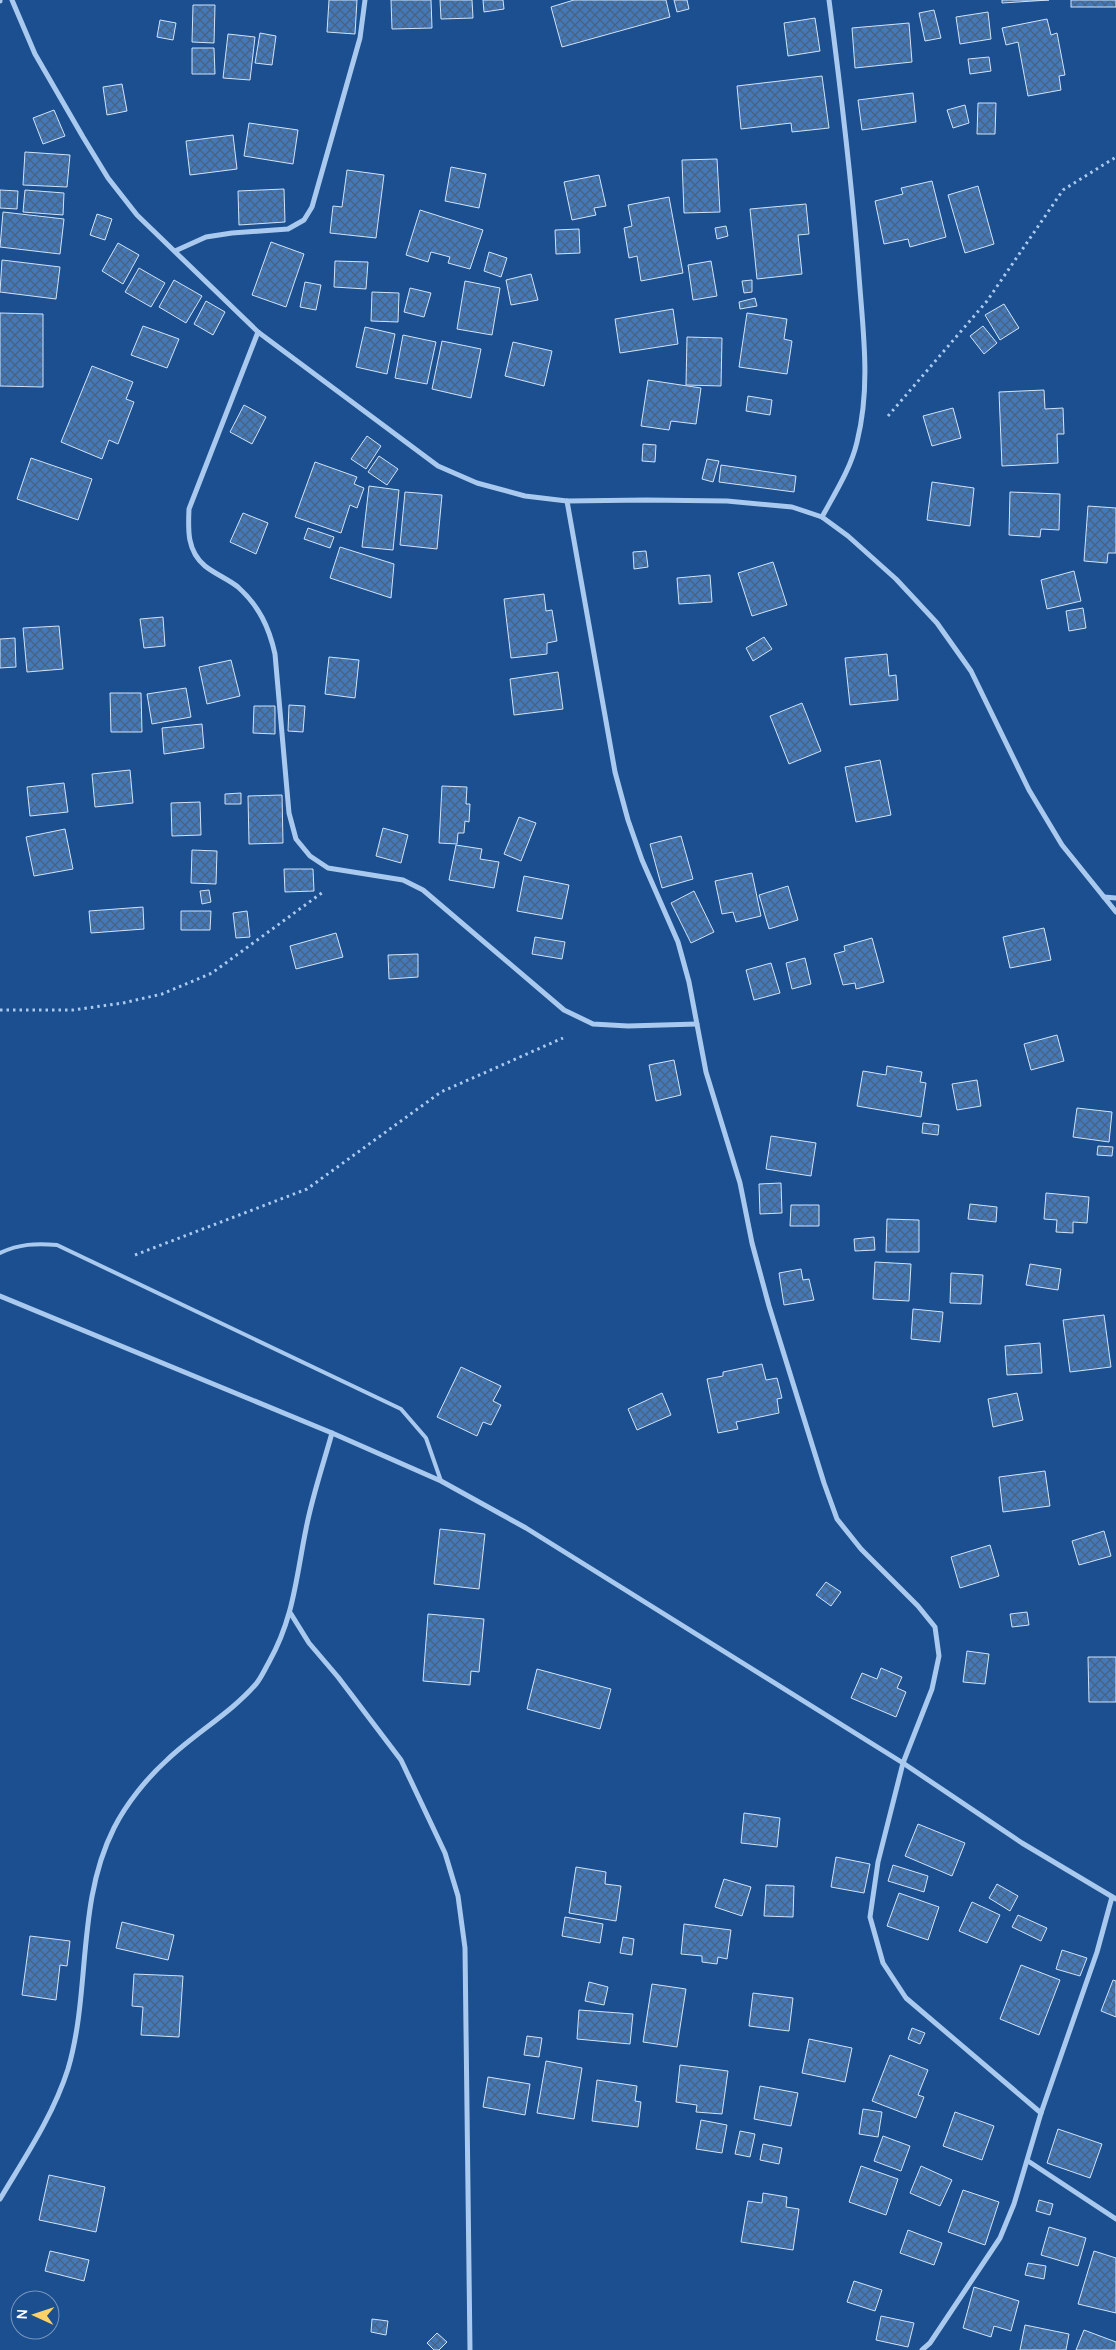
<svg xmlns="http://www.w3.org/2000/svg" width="1116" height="2350" font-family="Manrope,sans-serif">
<defs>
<pattern id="building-cross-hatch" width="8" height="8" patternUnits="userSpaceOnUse" patternTransform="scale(1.25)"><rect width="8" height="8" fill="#4478b7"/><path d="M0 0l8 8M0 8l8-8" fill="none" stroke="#486282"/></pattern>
</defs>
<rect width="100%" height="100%" fill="#1b4f8f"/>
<g fill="url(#building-cross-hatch)" stroke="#cfe3fa">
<polygon points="329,0 357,0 355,34 327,32"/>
<polygon points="391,0 431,0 432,28 392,29"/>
<polygon points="440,0 472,0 473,18 441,19"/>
<polygon points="483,0 503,0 504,9 484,12"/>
<polygon points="574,0 666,0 670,17 562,47 551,7"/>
<polygon points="674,0 687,0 689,9 677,12"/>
<polygon points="1002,0 1049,0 1002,3"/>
<rect x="1071" y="0" width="45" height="7"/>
<polygon points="193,5 215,5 214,43 192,42"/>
<polygon points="934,10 941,38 925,41 919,13"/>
<polygon points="988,12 991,39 960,44 956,17"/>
<polygon points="815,18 820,51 788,56 784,23"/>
<polygon points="1047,19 1051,35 1057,33 1065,75 1059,76 1061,90 1028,96 1018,42 1006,45 1002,28"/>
<polygon points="160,20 176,23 173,40 157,37"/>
<polygon points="909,23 912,62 855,68 852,28"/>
<polygon points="260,33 276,36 272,65 255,63"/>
<polygon points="228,34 255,37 250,80 223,78"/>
<polygon points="192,48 214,48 215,74 192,74"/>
<polygon points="989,57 991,71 970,74 968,59"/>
<polygon points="822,76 829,128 792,132 791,123 741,129 737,86"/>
<polygon points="122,84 127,111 107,115 103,87"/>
<polygon points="913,93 916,122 862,130 858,100"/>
<polygon points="978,103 996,103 995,134 977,134"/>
<polygon points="965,105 969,123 953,128 947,110"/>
<polygon points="54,110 65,136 43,144 33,118"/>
<polygon points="249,123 298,130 293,164 244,156"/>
<polygon points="233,135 237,169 190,175 186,141"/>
<polygon points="25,152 70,155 67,187 23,185"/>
<polygon points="717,159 720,212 684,213 682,160"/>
<polygon points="451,167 486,174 479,208 445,201"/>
<polygon points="347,170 384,175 376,238 330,233 333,206 342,207"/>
<polygon points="599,175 606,206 594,208 596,215 572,220 564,182"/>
<polygon points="932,181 946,237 910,247 908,239 884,244 875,201 903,194 901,188"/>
<polygon points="978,186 994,244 965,253 948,195"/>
<polygon points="284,189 285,222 239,225 238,191"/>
<polygon points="0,190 18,191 17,209 0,208"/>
<polygon points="25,190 64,193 63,215 23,212"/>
<polygon points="669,197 683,273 641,281 637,256 629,258 624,228 632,226 628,205"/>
<polygon points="806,204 809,234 798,235 802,274 757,279 750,209"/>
<polygon points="420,210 483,230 470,269 448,263 450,257 431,252 428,262 406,255"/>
<polygon points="3,212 64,219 60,254 0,247"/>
<polygon points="97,214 112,219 105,240 90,235"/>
<polygon points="726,226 728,236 717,239 715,228"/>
<polygon points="579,229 580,253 556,254 555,230"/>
<polygon points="271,242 304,254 286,307 252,295"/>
<polygon points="118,243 139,255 123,284 102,271"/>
<polygon points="489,252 507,258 501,277 484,271"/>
<polygon points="2,260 60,267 56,299 0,292"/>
<polygon points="335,261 368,262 366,289 334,287"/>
<polygon points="711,261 717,296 693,300 688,265"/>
<polygon points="139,268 165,283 151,307 125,292"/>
<polygon points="531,274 538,300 511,305 506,280"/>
<polygon points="174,280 202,296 186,323 159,307"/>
<polygon points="752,280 752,292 744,293 742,281"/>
<polygon points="465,281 500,288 492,335 457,329"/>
<polygon points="305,282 321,285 316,310 300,307"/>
<polygon points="410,288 431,293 424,317 404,312"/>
<polygon points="372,292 399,293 398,322 371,321"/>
<polygon points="755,298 757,306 740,309 739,302"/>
<polygon points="206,301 225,312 213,335 194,324"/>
<polygon points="1004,304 1019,328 1000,340 985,315"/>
<polygon points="673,309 678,344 620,353 615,319"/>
<polygon points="0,313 43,314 43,387 0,386"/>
<polygon points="747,313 787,319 784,339 792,341 787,374 739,367"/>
<polygon points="143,326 179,339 167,368 131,355"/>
<polygon points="983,326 997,343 984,354 970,336"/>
<polygon points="365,327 395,334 387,374 356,367"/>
<polygon points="403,335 436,342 427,384 395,378"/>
<polygon points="687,337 722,338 721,386 686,385"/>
<polygon points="442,341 481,349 471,398 432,389"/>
<polygon points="513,342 552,351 544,386 505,376"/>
<polygon points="92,366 133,382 126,399 134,402 118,444 109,440 102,459 61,442"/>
<polygon points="648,380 701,388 696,424 671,421 669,430 641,426"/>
<polygon points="1044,390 1045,409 1063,408 1064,434 1057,434 1058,463 1002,466 999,392"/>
<polygon points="748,396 772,400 770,415 746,411"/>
<polygon points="244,405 266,417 252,444 230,432"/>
<polygon points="953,408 961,438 932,446 923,416"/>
<polygon points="367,436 381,446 366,469 351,459"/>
<polygon points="643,444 656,445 655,462 642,461"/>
<polygon points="379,456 398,469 387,485 368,472"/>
<polygon points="31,458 92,479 78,520 17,499"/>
<polygon points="707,459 719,461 713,482 702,479"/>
<polygon points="315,462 357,477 354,484 364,488 357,508 350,505 341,533 295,517"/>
<polygon points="721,465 796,476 794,492 719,482"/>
<polygon points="932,482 974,488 970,526 927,520"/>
<polygon points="369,486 399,490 393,550 362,547"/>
<polygon points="405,492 442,495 437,549 400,545"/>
<polygon points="1010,492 1060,494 1059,530 1041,529 1040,537 1009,535"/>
<polygon points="1088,506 1116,508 1116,553 1108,553 1107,563 1084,561"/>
<polygon points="243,513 268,523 256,554 230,542"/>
<polygon points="308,528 334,537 330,548 304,539"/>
<polygon points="340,547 394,564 391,598 330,578"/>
<polygon points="646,551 648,567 634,569 633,552"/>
<polygon points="773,562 787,605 752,616 738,573"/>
<polygon points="1074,571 1081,601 1047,609 1041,580"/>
<polygon points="710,575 712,602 679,604 677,578"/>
<polygon points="544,594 546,611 552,610 557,641 547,643 547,654 511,658 504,599"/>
<polygon points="1083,608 1086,628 1069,631 1066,611"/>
<polygon points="163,617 165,646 144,648 140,619"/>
<polygon points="59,626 63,669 27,672 23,628"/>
<polygon points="764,637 772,649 753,661 746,648"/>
<polygon points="15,638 16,667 0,668 0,639"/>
<polygon points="887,654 889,676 896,675 898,700 850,705 845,658"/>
<polygon points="329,657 359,660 355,698 325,694"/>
<polygon points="231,660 240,696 207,704 199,667"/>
<polygon points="558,672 563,709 514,715 510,679"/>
<polygon points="186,688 191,717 152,724 147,694"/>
<polygon points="110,693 141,693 142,732 111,732"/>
<polygon points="802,703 821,751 789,764 770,716"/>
<polygon points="289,705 305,706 303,732 288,731"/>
<polygon points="254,706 275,706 275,734 253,733"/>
<polygon points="202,724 204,748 164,754 162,728"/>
<polygon points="880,760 891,815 856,822 845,767"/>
<polygon points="130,770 133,803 95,807 92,774"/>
<polygon points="64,783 68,812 30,816 27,787"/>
<polygon points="442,786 467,787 466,804 470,804 469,822 465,821 464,833 458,833 457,844 439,843"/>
<polygon points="241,793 241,804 225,804 225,794"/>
<polygon points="282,795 283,843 249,844 248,796"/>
<polygon points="200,802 201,835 172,836 171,803"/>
<polygon points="519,817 536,823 521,861 504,854"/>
<polygon points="383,828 408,835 401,863 376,856"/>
<polygon points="65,829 73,869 34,876 26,837"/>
<polygon points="681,836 693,879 662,888 650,844"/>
<polygon points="456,845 482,849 480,859 499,862 494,888 449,880"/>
<polygon points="192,850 217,851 216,884 191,883"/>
<polygon points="284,869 313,869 314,891 285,892"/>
<polygon points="752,873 761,916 736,922 733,912 722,914 715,881"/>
<polygon points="524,876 569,885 562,919 517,911"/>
<polygon points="788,886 798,920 769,929 759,895"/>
<polygon points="209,890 211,902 202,904 200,891"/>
<polygon points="694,891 714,932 691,943 671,903"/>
<polygon points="143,907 144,929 91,933 89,911"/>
<polygon points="181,911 211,911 210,930 181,930"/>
<polygon points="247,911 250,937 236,938 233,913"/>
<polygon points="1044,928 1051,960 1010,968 1003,937"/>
<polygon points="336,933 343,957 296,969 290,946"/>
<polygon points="535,937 565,942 562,959 532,954"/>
<polygon points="872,938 884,982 856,989 855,983 843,985 834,954 845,951 844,946"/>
<polygon points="418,954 418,977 389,979 388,955"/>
<polygon points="805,958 811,984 792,989 786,963"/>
<polygon points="771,963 780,993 754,1000 746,970"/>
<polygon points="1057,1035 1064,1061 1031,1070 1024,1044"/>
<polygon points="674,1060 681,1095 656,1101 649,1065"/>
<polygon points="887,1066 922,1072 920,1082 926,1083 921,1117 857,1106 863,1071 886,1075"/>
<polygon points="977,1080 981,1106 957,1110 952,1084"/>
<polygon points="1077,1108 1112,1112 1109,1142 1073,1137"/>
<polygon points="923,1123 939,1125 938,1135 922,1133"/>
<polygon points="771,1136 816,1143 811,1176 766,1169"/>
<polygon points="1098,1146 1113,1147 1112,1156 1097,1155"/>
<polygon points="781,1183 782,1213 760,1214 759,1184"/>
<polygon points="1046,1193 1089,1197 1087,1223 1073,1222 1073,1233 1056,1232 1057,1220 1044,1219"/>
<polygon points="970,1204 997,1207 996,1222 968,1219"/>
<polygon points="791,1205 819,1205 819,1226 790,1226"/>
<polygon points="887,1219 919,1220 919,1252 886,1252"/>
<polygon points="874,1237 875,1250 855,1251 854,1239"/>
<polygon points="875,1262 911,1264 909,1301 873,1299"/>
<polygon points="1030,1264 1061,1269 1058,1290 1026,1285"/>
<polygon points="801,1269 803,1280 809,1279 814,1300 784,1305 779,1273"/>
<polygon points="951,1273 983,1275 981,1304 950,1303"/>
<polygon points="913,1309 943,1312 940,1342 911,1339"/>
<polygon points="1104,1315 1111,1367 1070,1372 1063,1320"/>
<polygon points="1040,1343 1042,1373 1007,1375 1005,1346"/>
<polygon points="762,1364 766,1380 777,1378 782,1398 777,1399 779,1413 736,1422 738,1429 718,1433 707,1379 723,1376 723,1372"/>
<polygon points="461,1367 501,1386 493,1401 501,1405 491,1425 483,1422 477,1436 437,1417"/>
<polygon points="662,1393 671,1415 637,1430 628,1409"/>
<polygon points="1017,1393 1023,1420 993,1427 988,1399"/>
<polygon points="1045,1471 1050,1506 1003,1512 999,1477"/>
<polygon points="440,1529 485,1534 479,1589 434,1584"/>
<polygon points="1104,1531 1111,1556 1079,1565 1072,1541"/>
<polygon points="990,1545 999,1576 960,1588 951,1557"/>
<polygon points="826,1582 841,1592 831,1606 816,1595"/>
<polygon points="1027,1612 1029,1625 1012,1627 1010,1614"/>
<polygon points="428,1614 484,1619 479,1672 471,1671 470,1685 423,1681"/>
<polygon points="967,1651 989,1654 985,1684 963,1682"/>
<polygon points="1088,1657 1116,1657 1116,1702 1089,1702"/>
<polygon points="881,1668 902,1677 897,1688 906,1692 896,1717 851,1698 862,1673 877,1679"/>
<polygon points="537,1669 611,1689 600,1729 527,1709"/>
<polygon points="744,1813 780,1818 777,1847 741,1843"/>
<polygon points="918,1824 965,1843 952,1876 905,1856"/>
<polygon points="836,1857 870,1864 864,1893 831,1887"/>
<polygon points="893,1865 928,1876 924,1892 888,1881"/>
<polygon points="576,1867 606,1872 605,1884 621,1886 616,1921 569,1913"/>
<polygon points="724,1879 751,1887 742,1916 715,1907"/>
<polygon points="997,1884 1018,1896 1010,1911 989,1898"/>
<polygon points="766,1885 794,1886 793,1917 764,1916"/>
<polygon points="899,1893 939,1907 928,1940 887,1926"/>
<polygon points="972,1902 1000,1915 987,1943 959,1931"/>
<polygon points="1018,1915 1047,1928 1041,1941 1012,1927"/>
<polygon points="565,1917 603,1924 600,1943 562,1936"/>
<polygon points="122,1922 174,1935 168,1960 116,1948"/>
<polygon points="684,1924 731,1930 727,1959 718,1957 717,1964 702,1962 702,1956 681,1954"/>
<polygon points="30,1936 70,1941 67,1966 60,1965 56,2000 22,1995"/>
<polygon points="623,1937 634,1939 632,1955 620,1953"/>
<polygon points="1062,1950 1087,1958 1080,1976 1056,1969"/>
<polygon points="1021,1965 1060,1980 1039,2035 1000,2019"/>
<polygon points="134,1974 183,1976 179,2037 141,2035 143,2007 132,2006"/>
<polygon points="1113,1980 1116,1981 1116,2017 1101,2011"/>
<polygon points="589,1982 608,1987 604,2005 585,2001"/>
<polygon points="652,1984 686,1989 677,2047 643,2042"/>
<polygon points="753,1993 793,1998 789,2031 749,2026"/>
<polygon points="579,2010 633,2014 630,2044 577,2039"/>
<polygon points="912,2028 925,2033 920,2044 908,2039"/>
<polygon points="527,2036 542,2038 539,2057 524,2055"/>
<polygon points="809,2039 852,2048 845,2082 802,2073"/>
<polygon points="890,2055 928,2070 918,2095 924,2097 916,2118 872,2101"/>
<polygon points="546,2061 582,2068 574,2119 537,2113"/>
<polygon points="680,2065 728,2071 722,2114 696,2112 697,2105 676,2102"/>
<polygon points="488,2077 530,2084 525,2115 483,2107"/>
<polygon points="597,2080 637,2086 635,2101 641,2102 638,2127 592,2121"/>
<polygon points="760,2086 798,2093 791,2126 754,2119"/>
<polygon points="863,2109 882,2112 878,2137 859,2134"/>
<polygon points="955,2112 994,2126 982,2160 943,2146"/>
<polygon points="701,2120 727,2125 722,2153 696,2149"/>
<polygon points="1058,2129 1102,2144 1090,2178 1047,2163"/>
<polygon points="740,2131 755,2134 750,2157 735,2154"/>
<polygon points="883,2136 910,2146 901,2171 874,2161"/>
<polygon points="763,2144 782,2148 779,2164 760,2160"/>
<polygon points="861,2166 898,2179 886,2215 849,2202"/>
<polygon points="921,2166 952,2180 940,2206 910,2193"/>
<polygon points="49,2175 105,2187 96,2232 39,2220"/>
<polygon points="963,2190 999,2202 985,2245 948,2232"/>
<polygon points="763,2193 787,2197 786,2207 799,2209 793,2250 741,2242 748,2201 762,2203"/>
<polygon points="1039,2200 1053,2204 1050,2215 1036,2211"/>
<polygon points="1049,2227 1086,2238 1078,2266 1041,2255"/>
<polygon points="908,2230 942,2243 934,2265 900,2253"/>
<polygon points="50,2251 89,2260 84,2281 45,2271"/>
<polygon points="1094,2251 1116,2258 1116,2313 1078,2304"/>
<polygon points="1028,2263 1046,2266 1044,2279 1025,2275"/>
<polygon points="854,2281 882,2290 875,2311 847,2302"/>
<polygon points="974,2287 1019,2301 1011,2331 994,2326 991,2337 963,2328"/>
<polygon points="881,2316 914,2323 908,2347 876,2340"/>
<polygon points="372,2319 388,2321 386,2335 371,2332"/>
<polygon points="1025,2325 1069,2334 1066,2350 1020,2350"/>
<polygon points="1084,2330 1116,2342 1116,2350 1076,2350"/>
<polygon points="437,2333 447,2342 439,2350 434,2350 427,2343"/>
</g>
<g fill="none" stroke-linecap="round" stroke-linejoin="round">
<g stroke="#a9c9ee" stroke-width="3" stroke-dasharray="2.5 4" stroke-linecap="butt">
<polyline points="888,416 987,301 1063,190 1116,157"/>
<polyline points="0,1010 73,1010 123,1003 162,994 212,973 323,892"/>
<polyline points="135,1255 307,1189 441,1092 563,1038"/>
</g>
<path stroke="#a9c9ee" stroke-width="4" d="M0,1253C19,1244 36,1243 57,1245L401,1409L426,1438L441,1481"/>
<g stroke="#a9c9ee" stroke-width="5">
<polyline points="12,0 35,54 83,137 108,178 137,215 258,332 438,466 477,483 525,496 567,501 646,500 727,501 792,507 822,517 848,536 896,579 937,623 971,671 1029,790 1062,845 1116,912"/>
<polyline points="0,1 0,0"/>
<polyline points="175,251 206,237 232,233 288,229 304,220 312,207 360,38 365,0"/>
<path d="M258,332L189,509C188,530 187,551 205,566C215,574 228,579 238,587C259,606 269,627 275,654L289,813L296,839L310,856L328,868L403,880L423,890L564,1010L593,1024L628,1026L697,1024"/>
<polyline points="567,501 615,772 628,820 642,860 678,942 689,982 706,1072 740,1183 752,1243 769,1306 824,1483 837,1519 861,1549 918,1606 935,1627 939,1656 932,1689 903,1763 878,1862 870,1917 883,1963 906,1998 1041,2113"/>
<path d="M822,517C835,493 851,468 857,442C871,387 863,331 859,276C852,183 841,92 829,0"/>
<polyline points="1104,897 1116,898"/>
<polyline points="0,1296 332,1433 441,1481 526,1528 903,1763 1022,1843 1116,1899"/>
<polyline points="291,1614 309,1643 338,1677 401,1760 445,1853 458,1896 465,1948 470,2350"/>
<polyline points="1028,2161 1116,2219"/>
<path d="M0,2199C25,2157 53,2116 68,2069C91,1991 76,1903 114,1828C126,1804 147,1778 167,1760C195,1733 230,1714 256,1684C261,1678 265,1669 269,1662C294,1617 296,1578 306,1529C312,1497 323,1465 332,1433"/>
<polyline points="922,2350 930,2343 1000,2238 1014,2204 1041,2113 1097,1952 1112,1897"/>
</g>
</g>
<g transform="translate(35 2315) rotate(273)"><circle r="24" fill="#1b4f8f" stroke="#7695bc"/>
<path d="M0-4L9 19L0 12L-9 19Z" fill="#ffd166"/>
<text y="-8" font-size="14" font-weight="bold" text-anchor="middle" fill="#ffffff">N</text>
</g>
</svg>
